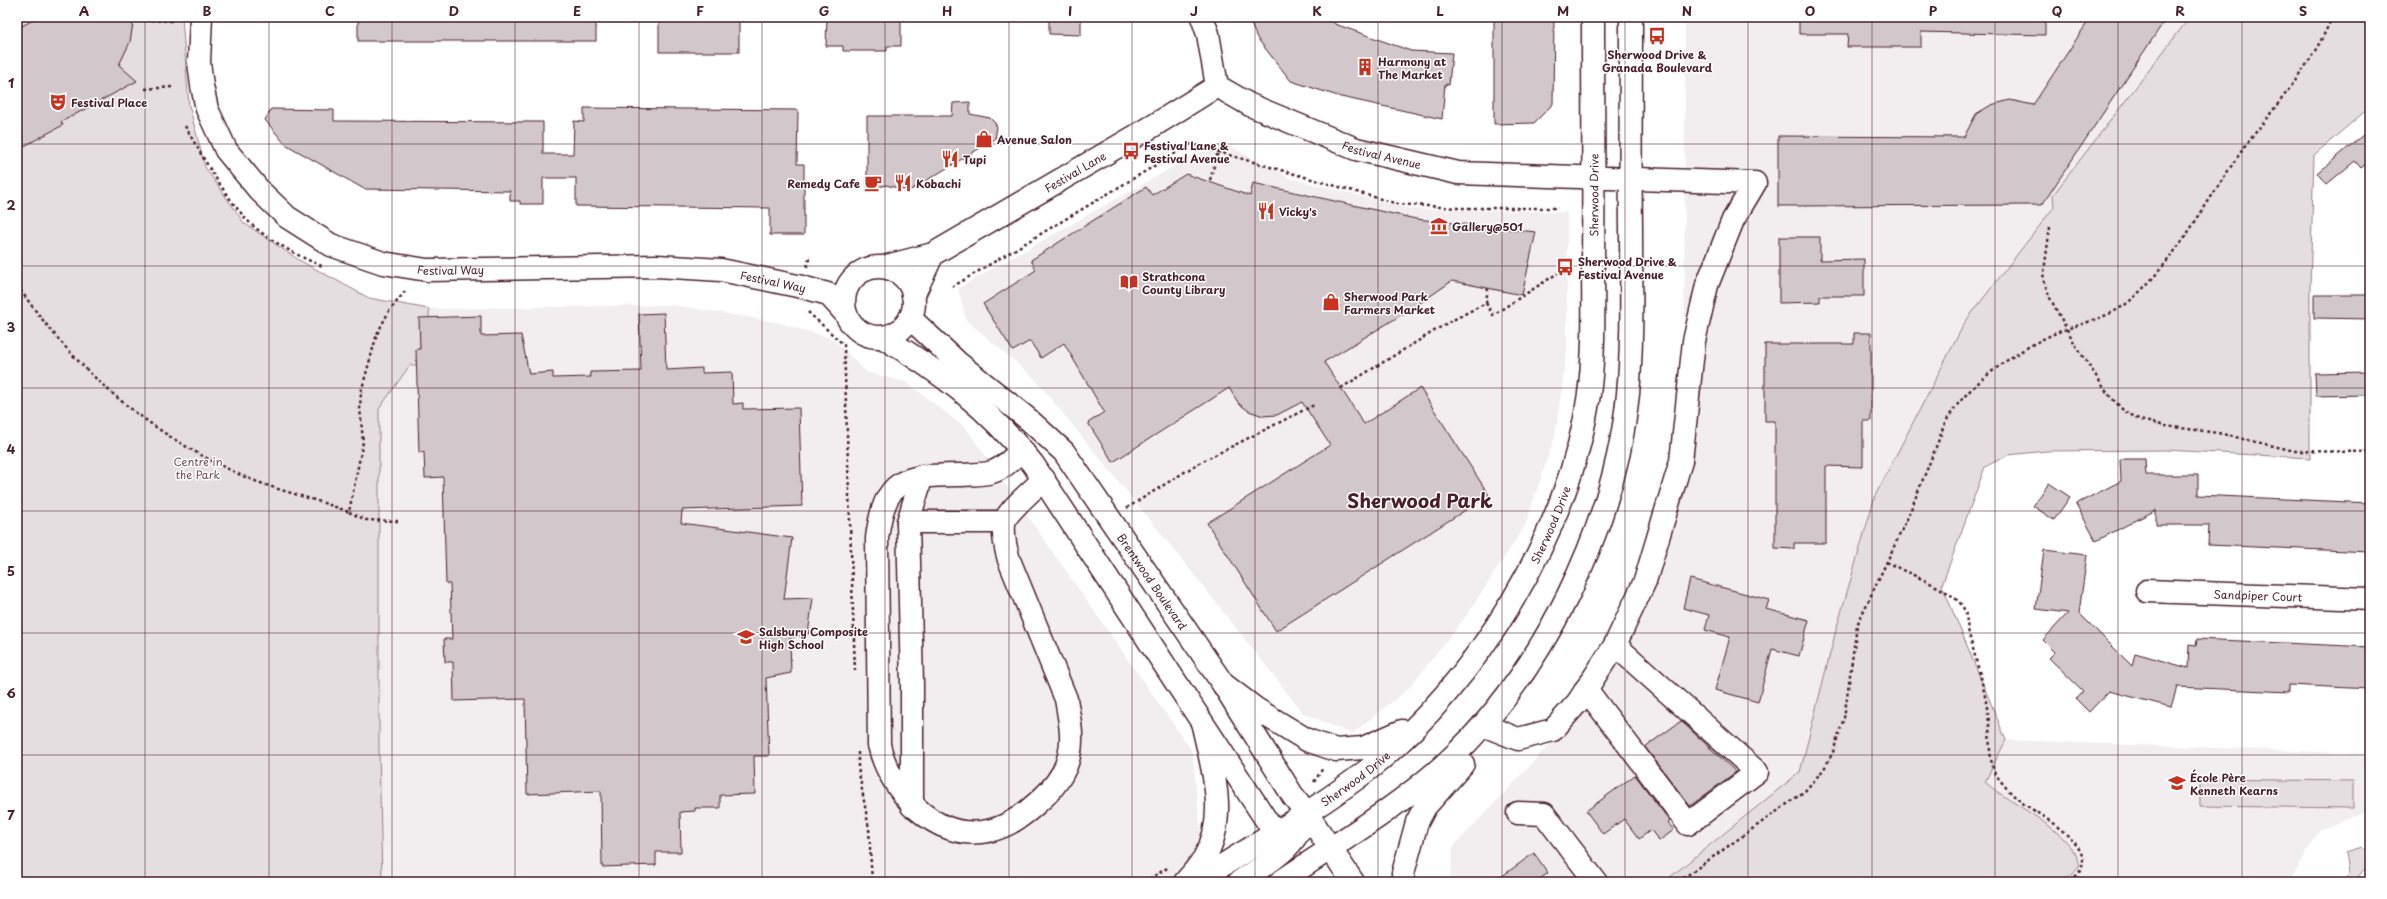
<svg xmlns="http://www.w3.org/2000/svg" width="2387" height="899" font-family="'Playpen Sans',sans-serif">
<rect width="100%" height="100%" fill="#fff"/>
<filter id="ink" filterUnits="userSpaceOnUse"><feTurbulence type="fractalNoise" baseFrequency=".025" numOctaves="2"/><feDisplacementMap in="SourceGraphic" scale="8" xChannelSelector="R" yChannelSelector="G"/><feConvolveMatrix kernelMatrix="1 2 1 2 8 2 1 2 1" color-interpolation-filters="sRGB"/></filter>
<g filter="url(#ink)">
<g fill="#f2eeef">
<polygon points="1685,17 2201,17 1965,322 1875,496 1836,630 1800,772 1664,882 1450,882 1453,847 1574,719 1639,608 1684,447"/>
<polygon points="1212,145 1230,146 1290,178 1411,209 1567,212 1567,350 1555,436 1525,526 1467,615 1408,689 1352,734 1303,713 1176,552 1034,378 966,320 958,288"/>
<polygon points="673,305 776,322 831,338 867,372 906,382 966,428 1192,751 1201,833 1187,865 1168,882 382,882 379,749 379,409 410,365 430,365 429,309"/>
<polygon points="2006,740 2370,754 2370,813 2365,812 2319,830 2290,882 1935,882"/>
</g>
<g fill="#e5dee0" stroke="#987e86">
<polygon points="17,17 182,17 189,105 205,167 244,223 299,260 369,298 429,309 430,365 410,365 379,409 379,749 382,882 17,882"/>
<path d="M2190,17H2370V107L2314,155L2310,287V458L2165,450L2047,451L2008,455L1985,467L1942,585L2006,740L1985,782C2012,806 2073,830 2080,866L2072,875L2054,882H1664L1800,772L1836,630L1875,496L1965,322L2054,207L2053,195Z"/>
<polygon points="2200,779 2353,781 2353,808 2200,806"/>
<polygon points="2361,848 2370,852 2370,862 2354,882 2342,882 2349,874 2346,853"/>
</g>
<g fill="#d2c7cb" stroke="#4a1f2b">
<polygon points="38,17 134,17 130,42 119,65 137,81 61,122 63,125 17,150 17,29"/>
<rect x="358" y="17" width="238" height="24"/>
<rect x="659" y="17" width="80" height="35"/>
<polygon points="827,17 901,17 901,46 887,46 887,51 843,51 843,46 826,46"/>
<polygon points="1049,17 1081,17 1081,35 1049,34"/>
<polygon points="1248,17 1327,17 1335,24 1411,51 1452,53 1449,85 1445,84 1442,119 1341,97 1291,81 1257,38"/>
<polygon points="1494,17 1554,17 1553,104 1534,123 1494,124"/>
<polygon points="1799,17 2045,17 2045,35 1921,32 1921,47 1847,47 1848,34 1799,34"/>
<polygon points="2091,17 2167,17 2042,205 1778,206 1778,136 1964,137 1976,114 1991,105 2010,100 2033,105"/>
<polygon points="970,102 970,114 990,118 995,123 997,127 995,139 909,191 886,185 867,191 867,116 952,116 953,103"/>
<polygon points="584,108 798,110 797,164 804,164 804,235 770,235 770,208 576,206 576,178 543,178 543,204 520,204 520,201 510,201 510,191 364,189 285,144 265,120 271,109 334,110 334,121 543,122 543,154 573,154 574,121 584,122"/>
<polygon points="2370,129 2370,161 2361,168 2355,161 2327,184 2318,173"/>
<polygon points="1186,174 1250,196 1253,183 1416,219 1536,232 1522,295 1452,281 1413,308 1324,362 1364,424 1420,388 1489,495 1276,631 1207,523 1330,445 1302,402 1277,415 1263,416 1249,411 1239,404 1229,388 1113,462 1088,423 1104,412 1064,343 1041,358 1030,341 1013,351 983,304 1036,270 1031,260 1146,187 1152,195"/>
<polygon points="1779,237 1820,237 1820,260 1864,259 1864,296 1820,296 1820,302 1779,303"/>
<polygon points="2314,295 2370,295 2370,319 2314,318"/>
<polygon points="664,313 666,370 702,368 702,373 732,372 733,404 743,403 743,409 799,408 802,506 682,510 681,523 792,538 784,599 813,598 808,634 790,638 791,673 766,678 769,756 754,756 755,794 720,795 720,808 695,808 695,811 680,812 681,852 656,852 656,865 602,867 601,791 527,794 525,699 454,701 453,662 445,662 444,639 452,639 450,584 446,584 443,477 425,478 424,452 419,453 416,349 420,349 419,318 481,316 481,336 521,335 529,374 553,372 553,378 591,377 590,372 641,371 639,314"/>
<polygon points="1854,333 1871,333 1871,421 1863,421 1863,467 1826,466 1826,543 1794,543 1794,549 1775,548 1775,421 1765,421 1765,344 1854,344"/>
<polygon points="2370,372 2370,395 2316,396 2315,373"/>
<polygon points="2120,459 2145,459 2146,475 2198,475 2198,495 2370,503 2370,552 2208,545 2209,525 2156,525 2156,510 2096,541 2076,504 2121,481"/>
<polygon points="2049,483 2070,497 2054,520 2033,506"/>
<polygon points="2044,550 2087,555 2079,613 2132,666 2135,653 2188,668 2189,644 2196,645 2197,639 2370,647 2370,689 2289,685 2289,692 2177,687 2171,707 2109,691 2089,712 2076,699 2083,691 2049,658 2055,652 2043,640 2068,613 2036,609"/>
<polygon points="1690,579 1769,600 1766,609 1809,620 1799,656 1772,649 1758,702 1715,690 1730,637 1705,630 1709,615 1683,608"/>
<polygon points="1681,721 1736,772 1690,806 1645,747"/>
<polygon points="1635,775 1670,821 1668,823 1674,830 1659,841 1651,830 1639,839 1624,819 1603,834 1586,811"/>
<polygon points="1534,853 1548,873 1536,882 1494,882"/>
</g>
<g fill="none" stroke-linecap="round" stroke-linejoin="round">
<g stroke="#4a1f2b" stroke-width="25">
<g id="minor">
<path id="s1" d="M201,17L199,62L202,86L207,109L226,150L259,190L287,217L331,245L383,263L427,270L657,266L721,270L802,287L828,294L845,313"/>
<path id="s2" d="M1202,17L1208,34L1217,86L1250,105L1356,149L1458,173L1755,183L1733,220L1707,285L1694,341L1681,461L1645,581L1615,645L1578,702L1553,730L1518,739L1483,725"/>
<path id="s3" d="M883,267L933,254L1153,126L1217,86"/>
<circle cx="879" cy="302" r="35"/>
<polyline points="913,296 933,254"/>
<path id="s4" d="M910,318L957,362L1028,419L1064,452L1223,684L1293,796L1306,812"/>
<path d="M882,337C943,373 989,409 1033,464L1274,832"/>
<path d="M1022,450C1013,458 1003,469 992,472C983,475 971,474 961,475C906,476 885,475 877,538L879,745C890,791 935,842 988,831C1007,827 1023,816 1037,803C1051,791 1065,774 1069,756C1074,738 1069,717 1066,699L1009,560C1006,550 1003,534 1004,523C1006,512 1035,488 1044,479"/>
<polyline points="908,522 1004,522"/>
<path id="s5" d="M2147,591L2370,599"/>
<polyline points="1586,689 1688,824 1757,772 1615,645"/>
<polyline points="912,806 912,684 908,522 922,476"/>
<polyline points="1518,813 1544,814 1596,882"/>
</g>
</g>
<g stroke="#4a1f2b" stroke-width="25">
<g id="major">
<polyline points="1223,684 1256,709 1307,740 1336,750 1363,748 1402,731"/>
<polyline points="1306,812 1353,882"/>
<path d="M1185,882C1192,874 1199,866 1204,858C1229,818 1212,767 1203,726"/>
<path id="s6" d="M1196,882C1254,845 1315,811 1369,769C1476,684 1571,530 1589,394C1595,350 1593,304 1593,260C1594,179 1593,98 1593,17"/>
<path d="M1239,882C1267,863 1300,847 1306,812"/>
<path d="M1280,882C1336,844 1394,810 1444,765C1542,676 1615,526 1628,394C1633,339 1631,284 1631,228C1630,158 1631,87 1631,17"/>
<polyline points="1403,882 1403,873 1417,822 1425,807 1463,764"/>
</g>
</g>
<g stroke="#4a1f2b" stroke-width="2.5" stroke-dasharray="3 3" stroke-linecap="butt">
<polyline points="133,19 172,21"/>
<polyline points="145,89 172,87"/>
<path d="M185,126C202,156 225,197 249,222C265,238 301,258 322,266"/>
<polyline points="1210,180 1218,152"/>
<polyline points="2050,227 2043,279 2050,298 2076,346 2108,394 2124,411 2140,420 2166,426 2218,433 2295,451 2370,452"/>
<polyline points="807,267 810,255"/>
<path d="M17,285C77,372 146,432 243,476C277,491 314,498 349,512L363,442L360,407L361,392L377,334L389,311L407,289"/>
<polyline points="952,287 1191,144 1398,204 1457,208 1558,208"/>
<polyline points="1486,303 1493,315 1558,273"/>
<polyline points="808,312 844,345 855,671"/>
<polyline points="1341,388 1449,322 1486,303 1488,287"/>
<polyline points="1127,508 1199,463 1314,405"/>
<polyline points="349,512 366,520 398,521"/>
<path d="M1886,562C1905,572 1947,588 1960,603C1968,612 1966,623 1969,634C1977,664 1986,692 1989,723C1990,739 1988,762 1997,776C2004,786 2014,797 2024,804C2046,819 2112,855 2068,882"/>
<polyline points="858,752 858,767 869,829 872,882"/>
<polyline points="1314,782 1323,768"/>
<polyline points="1144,882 1169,867"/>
<path d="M1678,882L1804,792L1824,769L1833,752L1844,718L1857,625L1907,519L1940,437C1951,394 2016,350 2056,333C2081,323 2111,318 2132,299C2175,260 2202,209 2234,162C2267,114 2310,71 2332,17"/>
</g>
<use href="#minor" stroke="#fff" stroke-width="22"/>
<use href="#major" stroke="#fff" stroke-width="22"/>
</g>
</g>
<path fill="none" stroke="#4a1f2b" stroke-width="1" stroke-opacity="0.55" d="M145,17V882M269,17V882M392,17V882M515,17V882M639,17V882M762,17V882M885,17V882M1009,17V882M1132,17V882M1255,17V882M1378,17V882M1502,17V882M1625,17V882M1748,17V882M1872,17V882M1995,17V882M2118,17V882M2242,17V882M17,144H2370M17,266H2370M17,388H2370M17,511H2370M17,633H2370M17,755H2370"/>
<defs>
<g id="bus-bare" transform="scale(1.38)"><path d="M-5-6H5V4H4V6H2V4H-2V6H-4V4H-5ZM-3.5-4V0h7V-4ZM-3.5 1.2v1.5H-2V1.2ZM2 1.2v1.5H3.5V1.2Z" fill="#c8321e" stroke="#fff" stroke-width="2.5" paint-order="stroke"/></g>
<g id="building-bare" transform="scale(1.38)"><path d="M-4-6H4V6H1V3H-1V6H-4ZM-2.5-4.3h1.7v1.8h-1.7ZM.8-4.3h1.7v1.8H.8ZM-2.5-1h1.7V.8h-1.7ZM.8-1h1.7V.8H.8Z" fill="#c8321e" stroke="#fff" stroke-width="2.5" paint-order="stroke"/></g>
<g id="theatre-bare" transform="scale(1.38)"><path d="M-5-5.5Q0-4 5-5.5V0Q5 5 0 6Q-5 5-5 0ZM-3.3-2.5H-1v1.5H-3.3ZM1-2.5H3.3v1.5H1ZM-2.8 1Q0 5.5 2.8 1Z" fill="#c8321e" stroke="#fff" stroke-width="2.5" paint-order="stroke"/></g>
<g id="shop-bare" transform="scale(1.38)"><path d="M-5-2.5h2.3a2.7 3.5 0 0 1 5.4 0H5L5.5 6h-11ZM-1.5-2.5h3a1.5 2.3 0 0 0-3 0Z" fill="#c8321e" stroke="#fff" stroke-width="2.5" paint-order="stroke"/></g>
<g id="restaurant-bare" transform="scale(1.38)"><path d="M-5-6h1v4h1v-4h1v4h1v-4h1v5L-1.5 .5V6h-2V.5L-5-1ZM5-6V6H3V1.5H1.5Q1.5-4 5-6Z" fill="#c8321e" stroke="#fff" stroke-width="2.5" paint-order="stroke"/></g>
<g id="cafe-bare" transform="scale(1.38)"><path d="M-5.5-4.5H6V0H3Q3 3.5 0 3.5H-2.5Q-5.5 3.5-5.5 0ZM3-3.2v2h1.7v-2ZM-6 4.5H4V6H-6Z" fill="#c8321e" stroke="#fff" stroke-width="2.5" paint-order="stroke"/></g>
<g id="museum-bare" transform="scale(1.38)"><path d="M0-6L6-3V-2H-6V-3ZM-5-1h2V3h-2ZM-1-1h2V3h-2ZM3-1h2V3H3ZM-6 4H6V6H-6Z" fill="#c8321e" stroke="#fff" stroke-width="2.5" paint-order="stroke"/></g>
<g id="library-bare" transform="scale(1.38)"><path d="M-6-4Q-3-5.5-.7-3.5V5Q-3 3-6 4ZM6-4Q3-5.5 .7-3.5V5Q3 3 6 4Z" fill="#c8321e" stroke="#fff" stroke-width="2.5" paint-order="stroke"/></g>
<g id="school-bare" transform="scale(1.38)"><path d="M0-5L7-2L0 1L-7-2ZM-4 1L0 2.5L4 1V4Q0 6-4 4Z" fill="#c8321e" stroke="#fff" stroke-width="2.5" paint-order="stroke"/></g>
</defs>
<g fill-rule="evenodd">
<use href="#bus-bare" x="1657" y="36"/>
<use href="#building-bare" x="1365" y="67"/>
<use href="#theatre-bare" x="58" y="102"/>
<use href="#shop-bare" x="984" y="139"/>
<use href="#bus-bare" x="1131" y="151"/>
<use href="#restaurant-bare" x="950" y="159"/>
<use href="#cafe-bare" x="873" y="183"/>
<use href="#restaurant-bare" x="903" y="183"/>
<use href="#restaurant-bare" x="1266" y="211"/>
<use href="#museum-bare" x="1439" y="226"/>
<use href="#bus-bare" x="1565" y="267"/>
<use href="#library-bare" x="1129" y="282"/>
<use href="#shop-bare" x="1331" y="302"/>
<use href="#school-bare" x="746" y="637"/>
<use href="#school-bare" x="2177" y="783"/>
</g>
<g text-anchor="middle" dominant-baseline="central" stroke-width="3" stroke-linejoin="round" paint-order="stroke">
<g font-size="11" font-weight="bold" fill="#4a1f2b" stroke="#fff" text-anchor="start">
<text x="1657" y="54" text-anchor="middle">Sherwood Drive &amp;<tspan x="1657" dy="13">Granada Boulevard</tspan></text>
<text x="1378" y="61">Harmony at<tspan x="1378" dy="13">The Market</tspan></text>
<text x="71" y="102">Festival Place</text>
<text x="997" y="139">Avenue Salon</text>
<text x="1144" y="145">Festival Lane &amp;<tspan x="1144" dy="13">Festival Avenue</tspan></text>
<text x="963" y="159">Tupi</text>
<text x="860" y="183" text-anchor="end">Remedy Cafe</text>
<text x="916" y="183">Kobachi</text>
<text x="1279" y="211">Vicky's</text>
<text x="1452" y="226">Gallery@501</text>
<text x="1578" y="261">Sherwood Drive &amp;<tspan x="1578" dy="13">Festival Avenue</tspan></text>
<text x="1142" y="276">Strathcona<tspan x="1142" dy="13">County Library</tspan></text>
<text x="1344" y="296">Sherwood Park<tspan x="1344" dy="13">Farmers Market</tspan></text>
<text x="759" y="631">Salsbury Composite<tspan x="759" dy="13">High School</tspan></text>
<text x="2190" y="777">École Père<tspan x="2190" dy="13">Kenneth Kearns</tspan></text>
</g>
<g font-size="11" fill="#4a1f2b" stroke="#fff">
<text stroke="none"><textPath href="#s2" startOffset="250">Festival Avenue</textPath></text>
<text stroke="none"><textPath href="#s3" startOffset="216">Festival Lane</textPath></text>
<text stroke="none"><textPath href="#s6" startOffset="850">Sherwood Drive</textPath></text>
<text stroke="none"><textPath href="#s1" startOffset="404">Festival Way</textPath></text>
<text stroke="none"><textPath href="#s1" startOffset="728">Festival Way</textPath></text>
<text stroke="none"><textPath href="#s6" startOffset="514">Sherwood Drive</textPath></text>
<text stroke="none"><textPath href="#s4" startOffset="361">Brentwood Boulevard</textPath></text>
<text stroke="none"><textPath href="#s5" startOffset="111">Sandpiper Court</textPath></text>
<text stroke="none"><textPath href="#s6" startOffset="190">Sherwood Drive</textPath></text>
</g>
<g font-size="11" fill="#714f58" stroke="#fff">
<text x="198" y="461">Centre in<tspan x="198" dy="13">the Park</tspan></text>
</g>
<g font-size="19" font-weight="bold" fill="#4a1f2b" stroke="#fff">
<text x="1420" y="500">Sherwood Park</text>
</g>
</g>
<rect width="2387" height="899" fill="none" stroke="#fff" stroke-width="44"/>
<rect x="22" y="22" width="2343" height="855" fill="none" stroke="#4a1f2b" stroke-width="1.5"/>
<g font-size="13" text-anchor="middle" font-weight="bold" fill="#4a1f2b">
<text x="84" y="16">A</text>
<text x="207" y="16">B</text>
<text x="330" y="16">C</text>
<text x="454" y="16">D</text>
<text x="577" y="16">E</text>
<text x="700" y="16">F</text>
<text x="824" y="16">G</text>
<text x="947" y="16">H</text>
<text x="1070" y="16">I</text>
<text x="1194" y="16">J</text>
<text x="1317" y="16">K</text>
<text x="1440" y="16">L</text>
<text x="1563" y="16">M</text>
<text x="1687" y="16">N</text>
<text x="1810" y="16">O</text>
<text x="1933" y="16">P</text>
<text x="2057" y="16">Q</text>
<text x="2180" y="16">R</text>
<text x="2303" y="16">S</text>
<text x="11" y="88">1</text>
<text x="11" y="210">2</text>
<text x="11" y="332">3</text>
<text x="11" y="454">4</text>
<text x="11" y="576">5</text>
<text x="11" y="698">6</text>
<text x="11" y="820">7</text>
</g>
</svg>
